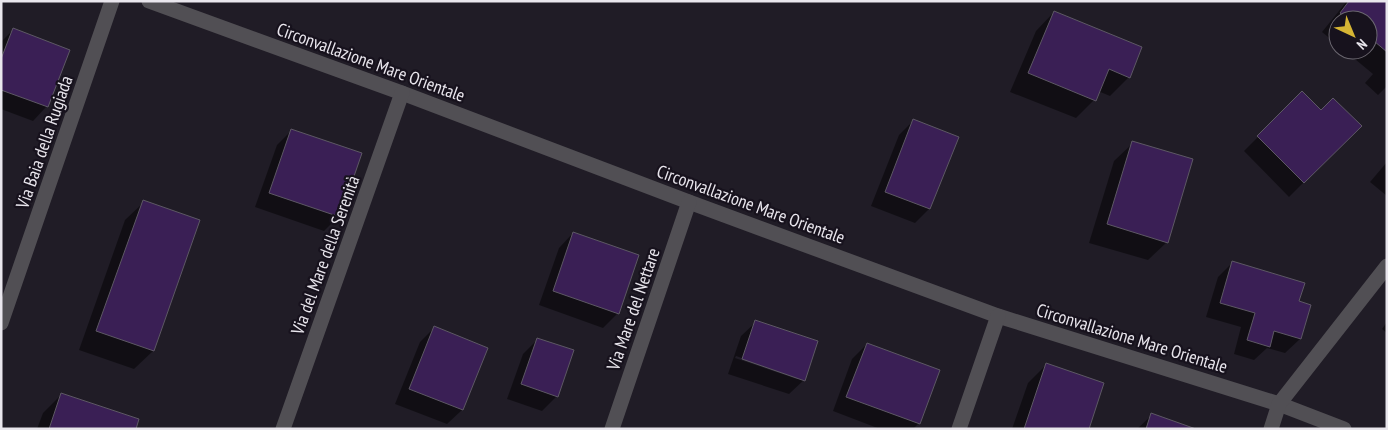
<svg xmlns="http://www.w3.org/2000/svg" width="1388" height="430" font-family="'PT Sans Narrow',sans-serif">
<rect width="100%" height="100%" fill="#201c26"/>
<g fill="#0007" fill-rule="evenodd">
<polygon points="1347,1 1387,1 1387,86 1378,95 1365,83 1373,74 1344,50 1368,50 1368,20 1338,20 1338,45 1322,32"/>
<polygon points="1054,12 1129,77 1110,96 1098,91 1094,100 1076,118 1010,92 1036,31"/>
<polygon points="13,30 47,106 33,121 1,109 1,42"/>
<polygon points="1302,93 1321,112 1360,126 1289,197 1244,151"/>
<polygon points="914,120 929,209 915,223 871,206 899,135"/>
<polygon points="291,131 339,216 324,231 255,207 277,145"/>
<polygon points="1133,143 1167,242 1148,260 1089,243 1114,161"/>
<polygon points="1387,162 1387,196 1370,182"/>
<polygon points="144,202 198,221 153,351 134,369 79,350 125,220"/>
<polygon points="573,233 618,313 603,328 539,305 559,248"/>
<polygon points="1232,263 1297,302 1310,306 1300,339 1285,353 1267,348 1254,360 1234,354 1241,327 1206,317 1218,277"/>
<path d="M756,322L804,380L789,394L728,374L741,336ZM736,356L797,377V379L735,358Z"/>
<polygon points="1387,322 1387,333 1382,329"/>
<polygon points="434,328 486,348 462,410 447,424 395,404 420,342"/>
<polygon points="538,339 557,396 542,411 507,399 523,354"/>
<polygon points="867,344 919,423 913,429 880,429 833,411 852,359"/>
<polygon points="1046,365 1088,429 1012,429 1028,383"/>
<polygon points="62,394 135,429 37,429 43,413"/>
<polygon points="1152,415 1192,429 1137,429"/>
</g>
<g fill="#3a1f55" stroke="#5d5864">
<polygon points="1349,1 1387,1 1387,52 1368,36 1368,20 1349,20 1340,13"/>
<polygon points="1054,11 1142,47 1130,78 1109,69 1096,101 1028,73"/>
<polygon points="13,28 70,50 48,107 1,90 1,59"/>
<polygon points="1302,91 1321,110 1333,98 1362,126 1304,183 1257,136"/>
<polygon points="913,119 959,137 930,209 885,192"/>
<polygon points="291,129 362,153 340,217 269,193"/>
<polygon points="1132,141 1193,159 1168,243 1107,224"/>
<polygon points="143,200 200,220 154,351 96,331"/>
<polygon points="573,232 639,255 619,314 553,291"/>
<polygon points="1232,261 1305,283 1299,301 1311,305 1301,339 1274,331 1270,347 1247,340 1255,313 1220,303"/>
<polygon points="755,320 818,341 805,381 742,359"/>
<polygon points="434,326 488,348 463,410 409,389"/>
<polygon points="537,338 574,350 558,397 521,384"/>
<polygon points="867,343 940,370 920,424 846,397"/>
<polygon points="1046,363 1104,383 1089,429 1024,429"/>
<polygon points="61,393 139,419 136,429 49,429"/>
<polygon points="1151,413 1196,429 1146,429"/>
</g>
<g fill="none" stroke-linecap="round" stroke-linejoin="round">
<g stroke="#514f54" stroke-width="15">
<polyline points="149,1 402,93 689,202 998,316 1279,404 1344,429"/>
<polyline points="1,323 112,1"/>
<polyline points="283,429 402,93"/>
<polyline points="612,429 689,202"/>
<polyline points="959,429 998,316"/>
<polyline points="1271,429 1279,404 1387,266"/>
</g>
</g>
<g text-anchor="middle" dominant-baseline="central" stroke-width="4.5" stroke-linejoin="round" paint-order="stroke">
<g font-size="18" fill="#e9e6ed" stroke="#17121d">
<text transform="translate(371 62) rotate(20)">Circonvallazione Mare Orientale</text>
<text transform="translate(44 142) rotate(-71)">Via Baia della Rugiada</text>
<text transform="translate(751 204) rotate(20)">Circonvallazione Mare Orientale</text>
<text transform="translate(325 255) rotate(-70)">Via del Mare della Serenità</text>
<text transform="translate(633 309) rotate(-71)">Via Mare del Nettare</text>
<text transform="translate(1132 338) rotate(17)">Circonvallazione Mare Orientale</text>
</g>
</g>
<rect width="1388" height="430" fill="none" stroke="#e9e6ed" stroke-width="5"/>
<g transform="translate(1353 35) rotate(136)"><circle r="24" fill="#17121d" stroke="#6b6770"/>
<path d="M0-4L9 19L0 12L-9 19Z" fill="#d6b534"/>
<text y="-8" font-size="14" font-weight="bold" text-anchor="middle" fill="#e9e6ed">N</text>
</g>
</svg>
